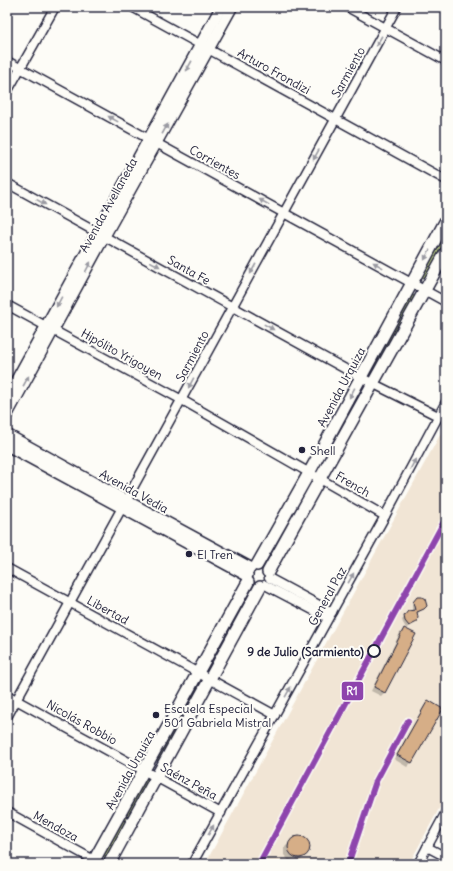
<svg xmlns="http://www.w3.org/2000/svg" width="453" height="871" font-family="Delius,sans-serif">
<rect width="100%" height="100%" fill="#fdfcf7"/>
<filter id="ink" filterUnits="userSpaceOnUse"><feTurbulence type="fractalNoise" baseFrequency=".025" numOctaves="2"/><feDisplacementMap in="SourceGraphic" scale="8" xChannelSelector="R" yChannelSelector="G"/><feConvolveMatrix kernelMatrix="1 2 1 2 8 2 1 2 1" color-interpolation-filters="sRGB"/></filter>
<g filter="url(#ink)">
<polygon fill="#f1e5d5" points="446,424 446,796 409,864 205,864"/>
<g fill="#c0d287" stroke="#717a61">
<polygon points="446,228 446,243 427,276 426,278 421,277"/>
<polygon points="411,295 416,296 372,373 369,370"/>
<polygon points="361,388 363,389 320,467 318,466"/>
<polygon points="306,487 309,487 266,565 263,562"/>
<polygon points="251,587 255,587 212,665 209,662"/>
<polygon points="198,683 201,685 160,761 155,760"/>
<polygon points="146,778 149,780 107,857 104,857 102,854 143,779"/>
</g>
<g fill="#0003">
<polygon points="418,598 423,609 416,614 414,623 411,626 406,628 403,623 402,620 406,615 412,612 412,604"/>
<polygon points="404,629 385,692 381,696 371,691 400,633"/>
<polygon points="446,663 446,675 441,673"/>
<polygon points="428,702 442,709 411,763 407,767 394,759 424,706"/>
<polygon points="301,837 307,841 309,850 305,856 290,860 291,862 302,858 301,860 291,863 284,855 284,848 294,838"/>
</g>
<g fill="#d6ae87" stroke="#22223b">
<polygon points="417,597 422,597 425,599 427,606 424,609 417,612 418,617 417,622 409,626 405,621 404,616 408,611 415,610 413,602"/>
<polygon points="404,628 416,634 385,693 374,687"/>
<polygon points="428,700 443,709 412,763 397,755"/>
<circle cx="299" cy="847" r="11"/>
</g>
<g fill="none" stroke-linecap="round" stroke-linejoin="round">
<g stroke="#22223b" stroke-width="11">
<g id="minor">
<polyline points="132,7 446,180"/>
<polyline points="347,7 446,61"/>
<polyline points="7,61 446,302"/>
<polyline points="7,92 55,7"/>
<polyline points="7,183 360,377 438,416"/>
<polyline points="7,305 182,400 385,516"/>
<polyline points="7,568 275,715"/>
<polyline points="269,578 332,612"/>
<polyline points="265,585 328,618"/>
<polyline points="7,695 221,813"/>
<polyline points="7,717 397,7"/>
<polyline points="7,812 101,864"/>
<polyline points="427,847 446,857"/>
<polyline points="192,864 385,516 446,402"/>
<polyline points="418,864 446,812"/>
</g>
</g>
<g stroke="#22223b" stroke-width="13">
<g id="tertiary">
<polyline points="7,397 221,7"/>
<polyline points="7,415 104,237 232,7"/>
</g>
</g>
<g stroke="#22223b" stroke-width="14">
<g id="secondary">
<polyline points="7,435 126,501 250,568"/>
<polyline points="7,445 247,575"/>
<polyline points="257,565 309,473 446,220"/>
<polyline points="268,572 446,252"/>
<polyline points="92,864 248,582"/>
<polyline points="109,864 260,587"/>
</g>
</g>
<use href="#minor" stroke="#fdfcf7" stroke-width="8"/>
<use href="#tertiary" stroke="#fdfcf7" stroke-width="10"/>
<use href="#secondary" stroke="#fdfcf7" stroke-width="11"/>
<g stroke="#fdfcf7" stroke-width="9">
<g id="rail-1">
<polyline points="259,864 446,518"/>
<polyline points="348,864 376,781 408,721"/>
</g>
</g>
<use href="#rail-1" stroke="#8e44ad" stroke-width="6"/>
</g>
<defs><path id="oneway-solid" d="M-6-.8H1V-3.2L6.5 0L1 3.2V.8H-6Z"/></defs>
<g fill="#9a9aa2">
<use href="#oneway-solid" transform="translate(379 41) rotate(119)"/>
<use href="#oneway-solid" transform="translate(189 66) rotate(119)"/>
<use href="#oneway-solid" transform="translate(113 119) rotate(-151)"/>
<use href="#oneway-solid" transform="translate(165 129) rotate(-61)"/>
<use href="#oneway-solid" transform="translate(316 155) rotate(119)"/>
<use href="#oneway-solid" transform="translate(41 202) rotate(29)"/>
<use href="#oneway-solid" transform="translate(264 202) rotate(-151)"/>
<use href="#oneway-solid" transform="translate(427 255) rotate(118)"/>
<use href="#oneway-solid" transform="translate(155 264) rotate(29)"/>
<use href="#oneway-solid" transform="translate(378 265) rotate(-151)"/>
<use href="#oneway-solid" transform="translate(88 267) rotate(-62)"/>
<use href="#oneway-solid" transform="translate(253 269) rotate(119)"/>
<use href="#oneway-solid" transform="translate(59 302) rotate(118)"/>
<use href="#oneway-solid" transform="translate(269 327) rotate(29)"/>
<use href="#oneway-solid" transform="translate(26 381) rotate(-61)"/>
<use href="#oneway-solid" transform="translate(191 383) rotate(118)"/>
<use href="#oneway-solid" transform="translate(352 393) rotate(118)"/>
<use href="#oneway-solid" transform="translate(413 464) rotate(-62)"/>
<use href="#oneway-solid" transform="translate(351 578) rotate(-61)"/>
<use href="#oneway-solid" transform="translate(288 692) rotate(-61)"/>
<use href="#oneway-solid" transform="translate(211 830) rotate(-61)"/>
</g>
</g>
<g fill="#22223b" stroke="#fdfcf7" stroke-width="1.5">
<circle cx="302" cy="450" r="4"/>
<circle cx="189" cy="554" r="4"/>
<circle cx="156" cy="715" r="4"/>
</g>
<circle fill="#fdfcf7" stroke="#22223b" stroke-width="2" cx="374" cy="651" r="6"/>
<g text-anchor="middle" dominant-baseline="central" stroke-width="4" stroke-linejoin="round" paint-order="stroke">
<g font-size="12" fill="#22223b" stroke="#fdfcf7">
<text transform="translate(274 71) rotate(29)">Arturo Frondizi</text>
<text transform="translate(348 72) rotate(-61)">Sarmiento</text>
<text transform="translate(215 162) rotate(29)">Corrientes</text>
<text transform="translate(108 205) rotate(-61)">Avenida Avellaneda</text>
<text transform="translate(189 270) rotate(29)">Santa Fe</text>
<text transform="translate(122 354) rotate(29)">Hipólito Yrigoyen</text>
<text transform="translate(192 356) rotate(-62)">Sarmiento</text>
<text transform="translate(341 387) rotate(-62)">Avenida Urquiza</text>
<text transform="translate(353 484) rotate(30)">French</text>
<text transform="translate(134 491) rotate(29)">Avenida Vedia</text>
<text transform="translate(327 596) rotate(-61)">General Paz</text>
<text transform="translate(108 610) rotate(29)">Libertad</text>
<text transform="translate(82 722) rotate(29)">Nicolás Robbio</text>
<text transform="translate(130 770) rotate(-61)">Avenida Urquiza</text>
<text transform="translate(189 781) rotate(29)">Saénz Peña</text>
<text transform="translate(56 826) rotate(29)">Mendoza</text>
</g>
<g font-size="12" fill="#22223b" stroke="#fdfcf7" text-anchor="start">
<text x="310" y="450">Shell</text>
<text x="197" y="554">El Tren</text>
<text x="164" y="708">Escuela Especial<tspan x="164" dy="14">501 Gabriela Mistral</tspan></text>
</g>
<g font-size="12" font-weight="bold" fill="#22223b" stroke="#fdfcf7" text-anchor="end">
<text x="364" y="651">9 de Julio (Sarmiento)</text>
</g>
</g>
<rect stroke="#fdfcf7" stroke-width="1.5" x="341" y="681" width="23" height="20" rx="4" fill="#8e44ad"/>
<g font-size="11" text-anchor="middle" font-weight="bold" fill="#fff">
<text x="352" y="695">R1</text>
</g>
<rect width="453" height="871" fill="none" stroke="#fdfcf7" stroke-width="24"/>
<rect x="12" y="12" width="429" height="847" fill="none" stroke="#22223b" stroke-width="1.5" filter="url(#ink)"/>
</svg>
